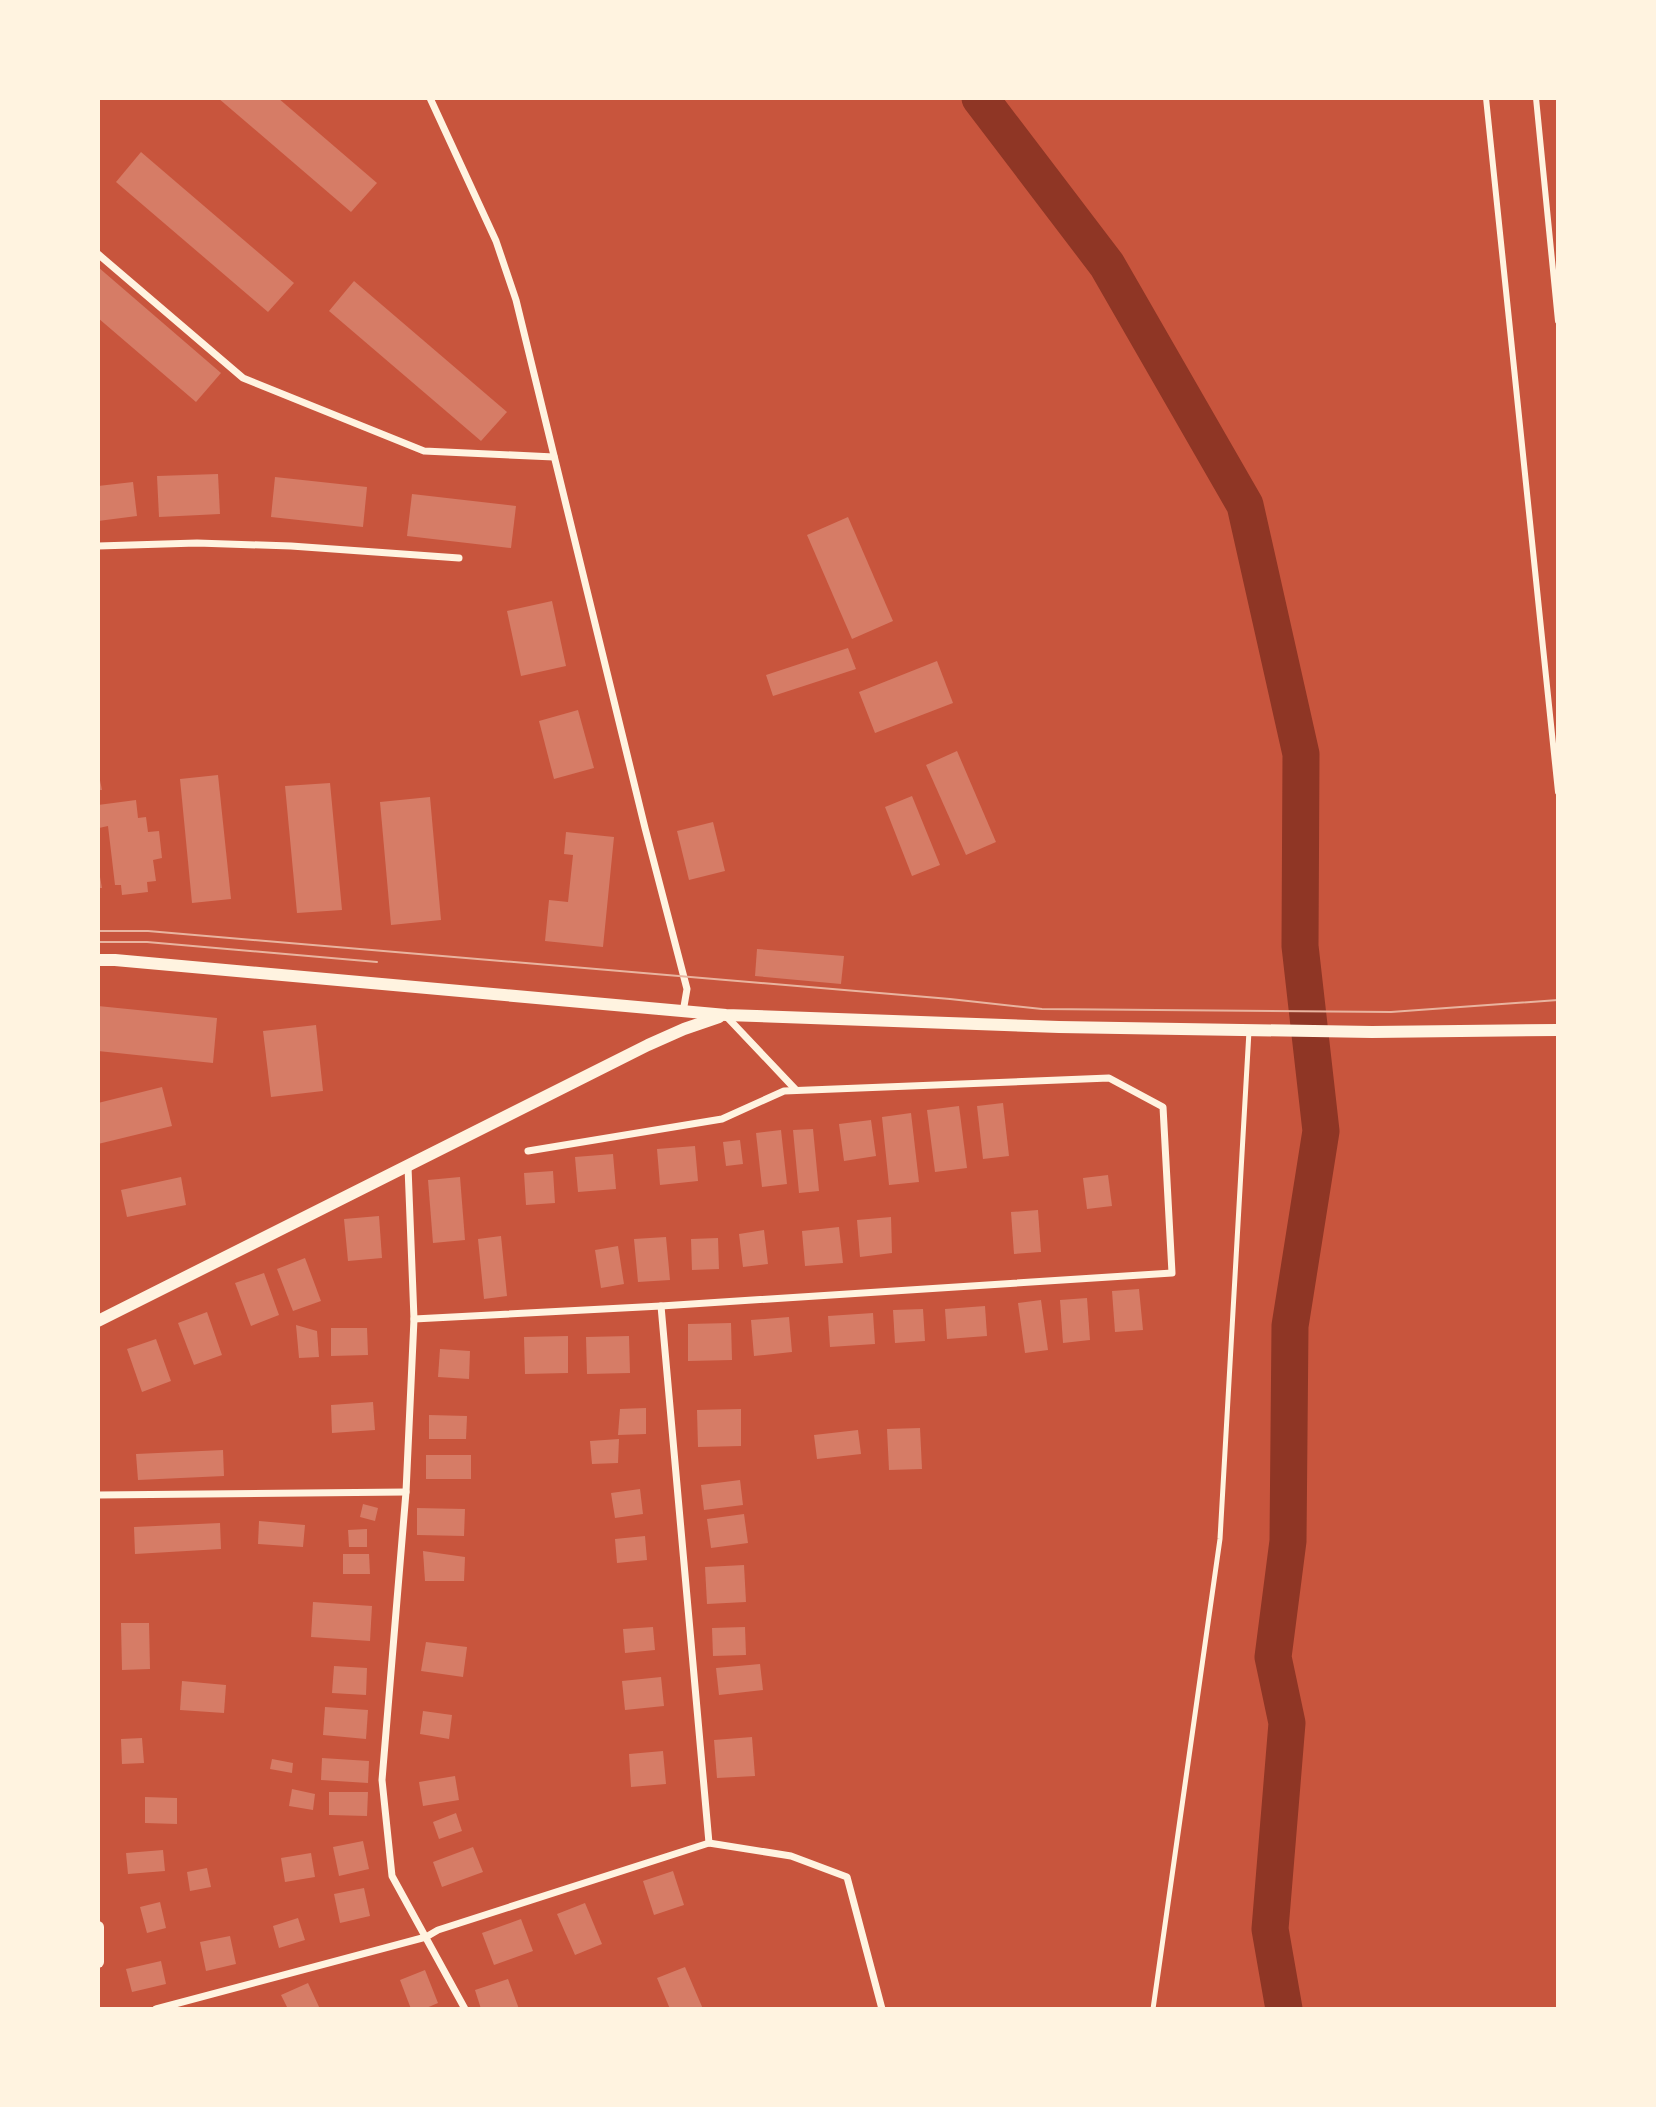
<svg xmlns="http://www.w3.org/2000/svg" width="1656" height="2107" font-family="'Playfair Display',serif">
<rect width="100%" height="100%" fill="#c8553d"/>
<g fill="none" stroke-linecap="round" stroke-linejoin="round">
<polyline stroke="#8f3625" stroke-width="37" points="980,98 1107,265 1245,505 1301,754 1300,946 1321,1131 1290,1326 1288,1541 1273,1657 1287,1723 1270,1929 1284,2009"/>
</g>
<g fill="#d67c66">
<polygon points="218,98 278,98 377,183 351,212"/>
<polygon points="141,152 294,283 268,312 116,182"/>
<polygon points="98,267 221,373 196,402 98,318"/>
<polygon points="354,281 507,412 481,441 329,311"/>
<polygon points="218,474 220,514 159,517 157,476"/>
<polygon points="275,477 367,487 363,527 271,517"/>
<polygon points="133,482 137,516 98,521 98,486"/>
<polygon points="412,494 516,506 511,548 407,536"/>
<polygon points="848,517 893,621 852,639 807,535"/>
<polygon points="552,601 566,666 521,676 507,611"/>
<polygon points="848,648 856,669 773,696 766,675"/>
<polygon points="937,661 953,703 875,733 859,692"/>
<polygon points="578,710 594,768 554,779 539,721"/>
<polygon points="957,751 996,842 966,855 926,765"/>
<polygon points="98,771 102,790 98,790"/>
<polygon points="218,775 231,899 192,903 180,779"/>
<polygon points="330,783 342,910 297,913 285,786"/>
<polygon points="912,796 940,865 912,876 885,807"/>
<polygon points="430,797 441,920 391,925 380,802"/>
<polygon points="136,800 138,818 146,817 148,832 159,831 162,858 153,860 156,881 147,882 148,892 122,895 121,885 115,885 108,826 99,828 98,805"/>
<polygon points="713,822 725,871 689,880 677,831"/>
<polygon points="566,832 614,837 603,947 545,941 549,900 568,902 573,855 564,854"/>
<polygon points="98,866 102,888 98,888"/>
<polygon points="757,949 844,956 841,984 755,976"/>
<polygon points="98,1006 217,1018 213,1063 98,1051"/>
<polygon points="316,1025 323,1091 271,1097 263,1031"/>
<polygon points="162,1087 172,1126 98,1144 98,1103"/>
<polygon points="1003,1103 1009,1156 983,1159 977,1106"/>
<polygon points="959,1106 967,1168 935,1172 927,1110"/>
<polygon points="911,1113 919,1182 889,1185 882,1117"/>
<polygon points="871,1120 876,1156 844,1161 839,1124"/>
<polygon points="813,1129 819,1191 799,1193 793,1130"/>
<polygon points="781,1130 787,1184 762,1187 756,1133"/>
<polygon points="740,1140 743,1164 726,1166 723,1142"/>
<polygon points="695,1146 698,1181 660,1185 657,1149"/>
<polygon points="613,1154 616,1189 578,1192 575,1157"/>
<polygon points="553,1171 555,1203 526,1205 524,1173"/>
<polygon points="1108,1175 1112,1206 1087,1209 1083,1178"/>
<polygon points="181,1177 186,1205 127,1217 121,1190"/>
<polygon points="460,1177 465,1240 433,1243 428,1180"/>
<polygon points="1038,1210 1041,1252 1014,1254 1011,1212"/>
<polygon points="379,1216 382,1258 348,1261 344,1219"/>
<polygon points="891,1217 892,1253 860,1257 857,1220"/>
<polygon points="839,1227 843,1263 805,1266 802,1231"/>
<polygon points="764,1230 768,1264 743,1267 739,1234"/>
<polygon points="501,1236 507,1296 484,1299 478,1239"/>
<polygon points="666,1237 670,1280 638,1282 634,1239"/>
<polygon points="718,1238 719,1269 692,1270 691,1239"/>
<polygon points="618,1246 624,1284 601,1288 595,1250"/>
<polygon points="305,1258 321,1301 293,1311 277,1269"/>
<polygon points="264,1273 279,1315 251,1326 235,1283"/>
<polygon points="1139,1289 1143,1330 1115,1332 1112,1291"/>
<polygon points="1087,1298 1090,1340 1063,1343 1060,1300"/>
<polygon points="1041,1300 1048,1350 1025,1353 1018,1303"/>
<polygon points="985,1306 987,1336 947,1339 945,1309"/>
<polygon points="923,1309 925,1341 895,1343 893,1310"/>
<polygon points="207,1312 222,1355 194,1365 178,1323"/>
<polygon points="873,1313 875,1344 830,1347 828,1316"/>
<polygon points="789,1317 792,1352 754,1356 751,1320"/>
<polygon points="731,1323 732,1360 688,1361 688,1324"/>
<polygon points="296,1325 317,1331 319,1357 299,1358"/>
<polygon points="331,1328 367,1328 368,1355 331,1356"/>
<polygon points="568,1336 568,1373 525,1374 524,1337"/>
<polygon points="629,1336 630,1373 587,1374 586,1337"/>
<polygon points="156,1339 171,1381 142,1392 127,1349"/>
<polygon points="440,1349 470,1351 469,1379 438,1377"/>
<polygon points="373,1402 375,1430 332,1433 331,1405"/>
<polygon points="646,1408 646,1434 618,1435 620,1409"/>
<polygon points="741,1409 741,1446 698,1447 697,1410"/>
<polygon points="429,1415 467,1416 466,1439 429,1439"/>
<polygon points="920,1428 922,1469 889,1470 887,1429"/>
<polygon points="858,1430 861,1454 817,1459 814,1435"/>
<polygon points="619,1439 618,1463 592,1464 590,1441"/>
<polygon points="223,1450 224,1476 138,1480 136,1454"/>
<rect x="426" y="1455" width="45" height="24"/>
<polygon points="740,1480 743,1505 704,1510 701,1485"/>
<polygon points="640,1489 643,1514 615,1518 611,1493"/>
<polygon points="363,1504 378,1508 375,1521 360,1517"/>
<polygon points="417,1508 465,1509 464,1536 417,1535"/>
<polygon points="744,1514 748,1543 711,1548 707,1519"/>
<polygon points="259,1521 305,1525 303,1547 258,1544"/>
<polygon points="220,1523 221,1549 135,1554 134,1527"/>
<polygon points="367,1529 367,1547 349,1547 348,1530"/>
<polygon points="645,1536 647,1560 617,1563 615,1539"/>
<polygon points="423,1551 465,1557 464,1581 425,1581"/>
<polygon points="343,1554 369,1554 370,1574 343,1574"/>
<polygon points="744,1565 746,1602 707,1604 705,1567"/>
<polygon points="313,1602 372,1606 370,1641 311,1637"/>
<polygon points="121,1623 149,1623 150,1669 122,1670"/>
<polygon points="653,1627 655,1650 625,1653 623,1629"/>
<polygon points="745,1627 746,1655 713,1656 712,1628"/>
<polygon points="426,1642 467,1647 463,1677 421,1671"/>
<polygon points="760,1664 763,1690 719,1695 716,1668"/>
<polygon points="334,1666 367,1668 366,1695 332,1693"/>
<polygon points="661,1677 664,1706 625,1710 622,1681"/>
<polygon points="182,1681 226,1685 224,1713 180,1710"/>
<polygon points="325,1707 368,1710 366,1739 323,1735"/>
<polygon points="423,1711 452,1715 449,1739 420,1734"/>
<polygon points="752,1737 755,1776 717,1778 714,1740"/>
<polygon points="142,1738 144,1763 122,1764 121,1739"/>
<polygon points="663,1751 666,1784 631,1787 629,1754"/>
<polygon points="322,1758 369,1761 368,1783 321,1780"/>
<polygon points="272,1759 293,1763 292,1773 270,1769"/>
<polygon points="455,1776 459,1800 423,1806 419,1782"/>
<polygon points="292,1789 315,1794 313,1810 289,1806"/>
<polygon points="329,1792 368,1792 367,1816 329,1815"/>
<polygon points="145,1797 177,1798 177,1824 145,1823"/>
<polygon points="456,1813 462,1831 439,1839 433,1822"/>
<polygon points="363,1841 369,1869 339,1876 333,1847"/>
<polygon points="473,1847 483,1872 442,1887 433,1862"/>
<polygon points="163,1850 165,1871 128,1874 126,1853"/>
<polygon points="311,1853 315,1877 285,1882 281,1858"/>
<polygon points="207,1868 211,1887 190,1891 187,1872"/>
<polygon points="673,1871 684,1905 654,1915 643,1881"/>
<polygon points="364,1888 370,1916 340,1923 334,1894"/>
<polygon points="160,1902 166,1928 147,1933 140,1907"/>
<polygon points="585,1903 602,1944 575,1955 557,1914"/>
<polygon points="298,1918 305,1940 279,1948 273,1926"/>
<polygon points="521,1919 533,1951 494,1965 482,1933"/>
<polygon points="230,1936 236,1964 206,1971 200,1942"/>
<polygon points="161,1961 166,1984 132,1992 126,1969"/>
<polygon points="685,1967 703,2009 670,2009 657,1978"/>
<polygon points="425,1970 438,2003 424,2009 411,2009 400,1980"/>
<polygon points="508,1979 519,2009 481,2009 475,1990"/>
<polygon points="308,1983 320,2009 288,2009 281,1995"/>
</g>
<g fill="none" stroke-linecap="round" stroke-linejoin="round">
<polyline stroke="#fff3e0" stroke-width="5" points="1153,2009 1220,1539 1249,1031"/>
<g stroke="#fff3e0" stroke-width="6">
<polyline points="1486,98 1558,792"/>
<polyline points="1536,98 1558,321"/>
</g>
<g stroke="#fff3e0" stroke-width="7">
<polyline points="430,98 496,241 516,300 645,828 687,989 683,1012"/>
<polyline points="98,254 243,378 424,451 554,457"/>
<polyline points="98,546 197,543 291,546 459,558"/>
<polyline points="727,1017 796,1090"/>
<polyline points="408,1167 414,1319 406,1492 382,1780 392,1876 465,2009"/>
<polyline points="661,1306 709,1843"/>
<polyline points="414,1319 661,1306 1172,1273 1163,1107 1109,1078 784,1091 722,1119 528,1151"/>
<polyline points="98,1495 406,1492"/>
<polyline points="156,2009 426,1937 438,1930 709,1843 791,1856 847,1877 882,2009"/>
</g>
<g stroke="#fff3e0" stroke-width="12">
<polyline points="98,960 115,960 726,1015 1059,1027 1372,1032 1558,1030"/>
<polyline points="98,1321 648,1045 684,1029 719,1017"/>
<polyline points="98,1927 98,1962"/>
</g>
<g stroke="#e9b49f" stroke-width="2">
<polyline points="98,931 148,931 950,999 1042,1009 1391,1012 1558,1000"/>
<polyline points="98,942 147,942 377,962"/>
</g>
</g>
<rect width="1656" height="2107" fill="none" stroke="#fff3e0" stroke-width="200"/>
</svg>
